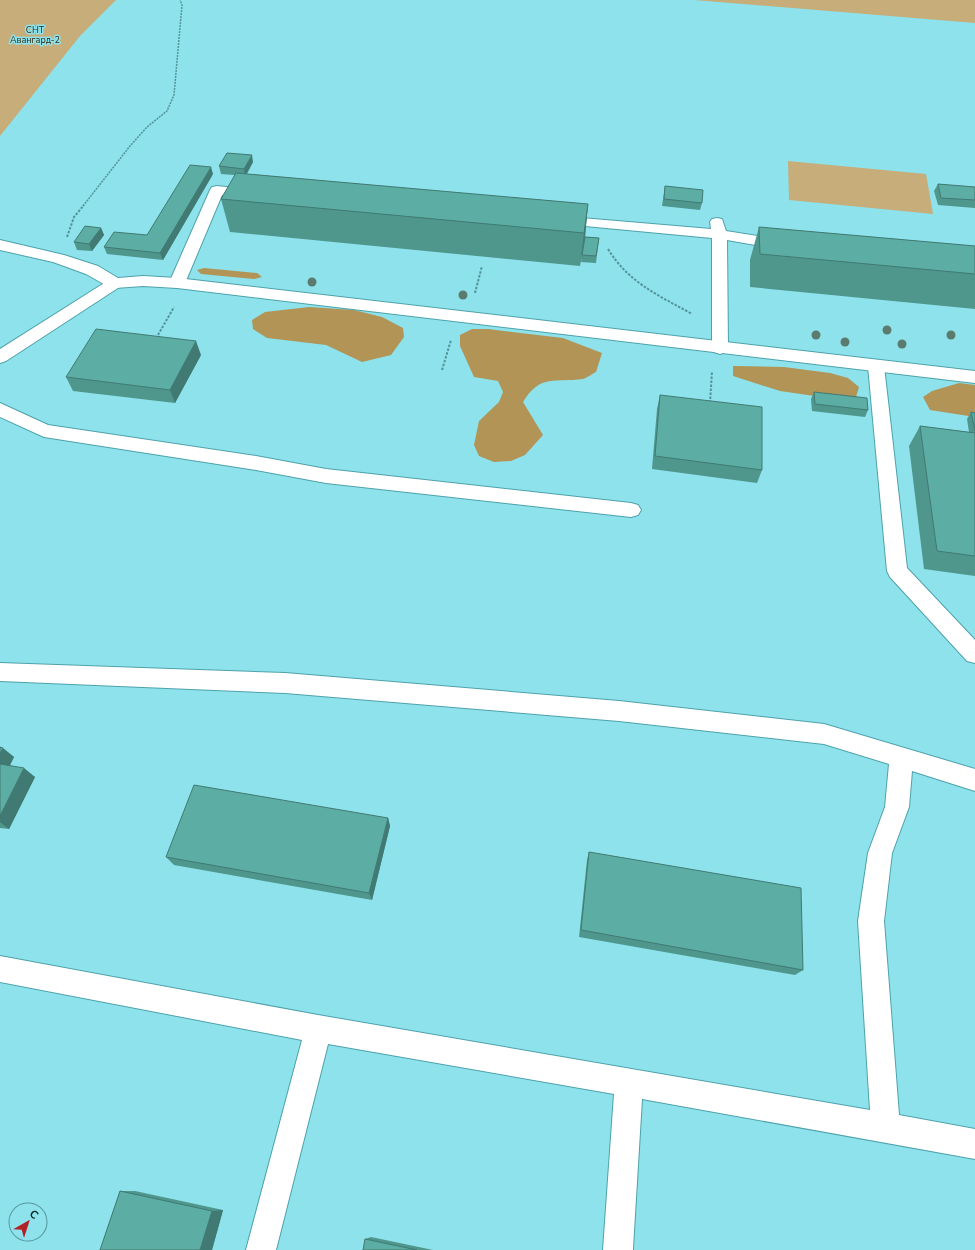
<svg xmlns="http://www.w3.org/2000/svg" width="975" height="1250" font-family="'Nunito Sans',sans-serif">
<rect width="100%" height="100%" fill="#8ee2eb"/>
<g fill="#c6ad7a">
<polygon points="0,0 116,0 80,36 0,136"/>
<polygon points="694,0 975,0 975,23"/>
<polygon points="788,161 926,174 933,214 789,200"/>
</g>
<g fill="#b19456">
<polygon points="204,268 257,273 262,277 254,279 201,274 197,270"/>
<polygon points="309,307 354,310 382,317 403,328 404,337 391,355 362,362 326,345 267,338 253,329 252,320 265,312"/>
<path d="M472,329H488L563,338L602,353L596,372C592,374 587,378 583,379C555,383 541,373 523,402L543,435L525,455L511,461L494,462L479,456L474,445L479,421L499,402L503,392L498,381L474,377L460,346V335Z"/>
<polygon points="733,366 784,367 830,373 848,378 859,387 856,397 842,400 780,391 733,376"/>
<polygon points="959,383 975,385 975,417 930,410 923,397 932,391"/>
</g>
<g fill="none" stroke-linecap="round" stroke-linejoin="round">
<g stroke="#4da2ab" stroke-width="2">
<g id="service">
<polygon points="217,186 254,190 259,191 261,194 259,197 254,198 222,195 185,283 183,286 177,288 171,286 169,283 210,190 212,187"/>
<polygon points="558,216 711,229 710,222 712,219 717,218 722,219 726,231 783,240 788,242 791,245 788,248 783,250 727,240 728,348 726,352 720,354 714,352 712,348 712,238 553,223 551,220 553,217"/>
<polygon points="115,278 121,280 123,283 121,286 6,361 0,363 0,349 109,280"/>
<polygon points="876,360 882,362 884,366 907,568 975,640 975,663 967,661 890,577 887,571 868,366 870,362"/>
<polygon points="0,403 48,425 256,456 326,469 631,503 638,505 641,510 638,515 631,517 326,483 256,470 44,437 0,417"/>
<polygon points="0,663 285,673 619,701 824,724 975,769 975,791 912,771 909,807 892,853 884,921 899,1115 975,1129 975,1159 642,1099 633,1248 633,1250 603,1250 614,1094 328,1044 276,1250 246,1250 302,1040 0,982 0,956 318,1015 870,1110 858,921 868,853 885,807 889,764 824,744 619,721 285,693 0,681"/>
</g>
</g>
<g stroke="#4da2ab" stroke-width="2">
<polygon id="minor" points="0,240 64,255 98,266 118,278 143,276 177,278 975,371 975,383 177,288 143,286 115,288 109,287 86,274 53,262 0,250"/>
</g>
<polyline stroke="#53949b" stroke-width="1.5" stroke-dasharray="2 1" stroke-linecap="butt" points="83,206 130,146 147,127 167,111 174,95 182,5 180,0"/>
<g stroke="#53949b" stroke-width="2" stroke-dasharray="2.5 1.5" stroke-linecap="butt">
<polyline points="67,237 74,217 84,205"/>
<path d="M608,249C629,283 658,295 692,314"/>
<polyline points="475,293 482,266"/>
<polyline points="158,335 174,307"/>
<polyline points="442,370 451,340"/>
<polyline points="710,403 712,371"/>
</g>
<use href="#service" fill="#fff" fill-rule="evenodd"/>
<use href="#minor" fill="#fff" fill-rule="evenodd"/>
</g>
<g fill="#5c7b6f">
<circle cx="312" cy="282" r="4.5"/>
<circle cx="463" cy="295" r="4.5"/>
<circle cx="887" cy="330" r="4.5"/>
<circle cx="816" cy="335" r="4.5"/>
<circle cx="951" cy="335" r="4.5"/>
<circle cx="845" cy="342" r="4.5"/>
<circle cx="902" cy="344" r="4.5"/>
</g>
<g fill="#4f968d">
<polygon points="253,162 247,174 588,204 585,237 599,238 596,263 581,262 584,241 580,266 230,232 221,199 235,175 221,174 219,166"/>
<polygon points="213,174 163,260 107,254 104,247 147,235"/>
<polygon points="938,184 975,187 975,208 938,205 934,191"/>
<polygon points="665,186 702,203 700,210 662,206"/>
<polygon points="759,227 975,246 975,309 750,287 750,260"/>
<polygon points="101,228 104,235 92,251 77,250 74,242"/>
<polygon points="201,355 175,403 73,391 66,377"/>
<polygon points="814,392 868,410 865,417 812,411 811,399"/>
<polygon points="660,395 762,470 757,483 652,469 657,409"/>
<polygon points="971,412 975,413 975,576 924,569 909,446 920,426 969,432 967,419"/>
<polygon points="0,747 14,757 10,765 35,777 9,829 0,828"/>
<polygon points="388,818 390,826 372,900 174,865 166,857"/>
<polygon points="589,852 803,970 795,975 579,937 587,860"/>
<polygon points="120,1191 135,1191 223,1210 212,1250 100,1250"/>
<polygon points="371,1237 433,1250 363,1250 365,1239"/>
</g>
<g fill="#407a73">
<polygon points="252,155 253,162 245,176 244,169"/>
<polygon points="211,167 213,174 163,260 160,253"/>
<polygon points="588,204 585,237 580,266 584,233"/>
<polygon points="101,228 104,235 92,251 89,244"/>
<polygon points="196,341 201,355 175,403 170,390"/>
<polygon points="3,748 14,757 6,773 0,767 0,754"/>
<polygon points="24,768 35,777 9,829 0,822 0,816"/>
<polygon points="388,818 390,826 372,900 369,893"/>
<polygon points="223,1210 212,1250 200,1250 212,1211"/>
</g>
<g fill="#5caea4" stroke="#407a73">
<polygon points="227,153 252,155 244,169 219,166"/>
<polygon points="190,165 211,167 160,253 104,247 114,232 147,235"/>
<polygon points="236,173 588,204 584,233 221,199"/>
<polygon points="938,184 975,187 975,200 941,198"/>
<polygon points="665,186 703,190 702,203 664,199"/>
<polygon points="85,226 101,228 89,244 74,242"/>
<polygon points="759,227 975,246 975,274 760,254"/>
<polygon points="585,237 599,238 596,256 582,255"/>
<polygon points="96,329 196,341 170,390 66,377"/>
<polygon points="814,392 867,398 868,410 815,404"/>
<polygon points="660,395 762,407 762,470 655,456"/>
<polygon points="971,412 975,413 975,431"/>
<polygon points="920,426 975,433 975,556 937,551"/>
<polygon points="0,747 3,748 0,754"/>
<polygon points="0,764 24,768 0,816"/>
<polygon points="194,785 388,818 369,893 166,857"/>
<polygon points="589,852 801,888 803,970 581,930"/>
<polygon points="120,1191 212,1211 200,1250 100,1250"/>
<polygon points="365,1239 417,1250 363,1250"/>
</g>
<g text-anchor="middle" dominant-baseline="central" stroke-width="3" stroke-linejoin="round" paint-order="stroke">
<g font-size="9" fill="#34270a" stroke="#8ee2eb">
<text x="35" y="30">СНТ<tspan x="35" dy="10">Авангард-2</tspan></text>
</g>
</g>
<g transform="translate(28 1222) rotate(39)"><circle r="19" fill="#8ee2eb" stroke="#55969d"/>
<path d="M0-3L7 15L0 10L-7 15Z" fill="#b32128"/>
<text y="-6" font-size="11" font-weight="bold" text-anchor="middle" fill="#002529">С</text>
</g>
</svg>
